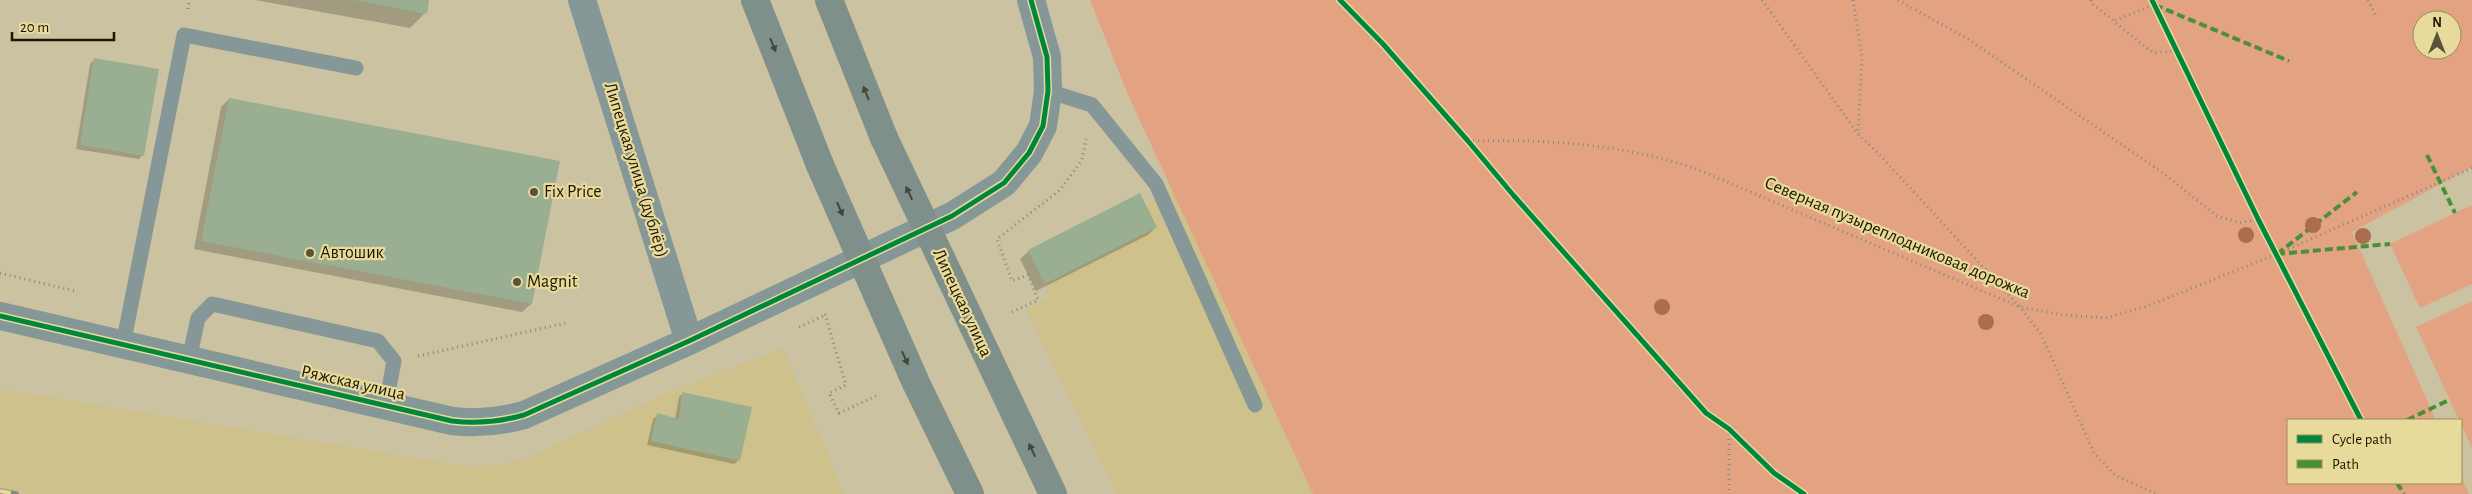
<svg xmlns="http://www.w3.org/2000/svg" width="2472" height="494" font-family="'Alegreya Sans',sans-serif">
<rect width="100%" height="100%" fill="#cac2a0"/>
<g fill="#cec18b">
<polygon points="1172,190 1313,494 1118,494 1026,309 1049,297 1036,262"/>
<polygon points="783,348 844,494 0,494 0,389 468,467 503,464 524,459 668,393"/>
</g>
<g fill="#e3a383" fill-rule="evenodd">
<path d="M1090,0H2472V167L2352,232L2436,420H2288V483H2461V476L2469,494H1313L1128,95ZM2422,20H2452V50H2422Z"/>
<polygon points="2472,205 2472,284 2420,308 2390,244"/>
<polygon points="2472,301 2472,448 2416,327"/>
</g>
<g fill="#0003">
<polygon points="255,0 428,0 425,13 410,28"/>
<polygon points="95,59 143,155 139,159 76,149 90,64"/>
<polygon points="229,99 558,162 531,304 522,312 194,249 221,107"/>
<polygon points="1156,227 1148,235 1036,291 1020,259 1029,251"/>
<polygon points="683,393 739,460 734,464 647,445 653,419 658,415 675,419 679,397"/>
</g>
<g fill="#9aae92">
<polygon points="354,0 429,0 427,14"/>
<polygon points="94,58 159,69 144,156 80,145"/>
<polygon points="229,98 560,161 532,304 201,241"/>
<polygon points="1140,193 1157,227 1045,284 1028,250"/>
<polygon points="682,392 752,407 740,461 651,441 657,413 679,419"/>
</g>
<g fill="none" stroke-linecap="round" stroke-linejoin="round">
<g stroke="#828a83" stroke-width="3" stroke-dasharray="1 4" stroke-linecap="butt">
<polyline points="1762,0 1858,134 1877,152 2020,307 2041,334 2094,453 2115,475 2156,494"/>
<polyline points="1853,0 1862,58 1858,133"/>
<polyline points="1898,0 1968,39 2163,173 2217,216 2240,223 2258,219"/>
<path d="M2091,0V3C2113,19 2132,38 2154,53L2176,51"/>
<polyline points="2368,0 2376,16"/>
<polyline points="188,9 189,0"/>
<polyline points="2115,20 2147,8 2160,0"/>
<path d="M1468,141C1545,139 1626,144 1699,170L2020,307L2063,315L2106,318L2145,307L2277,254L2472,168"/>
<polyline points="0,273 75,291"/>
<polyline points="1012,312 1038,300 1028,275 1012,281 997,239 1060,190 1082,160 1086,139"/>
<polyline points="825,314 846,385 829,393 839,413 876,396"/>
<polyline points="799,327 826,315"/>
<polyline points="418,356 566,323"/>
<polyline points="1729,429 1729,494"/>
</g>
<g stroke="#869797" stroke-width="15">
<polyline points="1048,91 1092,105 1156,184 1255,405"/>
<polyline points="123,345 184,35 356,68"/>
<polyline points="189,360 198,318 212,304 378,341 394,361 386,405"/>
</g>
<g stroke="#869797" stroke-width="28">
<polyline points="582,0 689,341"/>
<path d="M0,316L452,421C478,424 499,422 524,415L689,341L952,216L1004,183L1029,153L1043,126L1048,91L1047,57L1031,0"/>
</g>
<g stroke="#7f8f8a" stroke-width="28">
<polyline points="755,0 820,165"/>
<polyline points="829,0 884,138"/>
</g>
<g stroke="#838b84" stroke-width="5.5">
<polyline id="rail" points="0,491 16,494"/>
</g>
<use href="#rail" stroke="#e8da9b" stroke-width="4" stroke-dasharray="11" stroke-linecap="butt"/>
<g stroke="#7f8f8a" stroke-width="28">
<polyline points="884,138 1053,494"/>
<polyline points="820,165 916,383 970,494"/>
</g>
<g stroke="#499036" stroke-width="4" stroke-dasharray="8 4" stroke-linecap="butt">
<polyline points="2155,5 2289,61"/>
<polyline points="2427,155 2455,213"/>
<polyline points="2277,254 2390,244"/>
<polyline points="2277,254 2357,192"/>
<polyline points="2407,420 2449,400"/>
<polyline points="2397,483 2404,494"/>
</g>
<g stroke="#e8da9b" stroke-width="8">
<g id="cycleway">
<polyline points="1340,0 1383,44 1468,141 1514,196 1706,413 1729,429 1774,473 1804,494"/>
<polyline points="2152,0 2258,219 2361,420"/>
<path d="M0,316L452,421C478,424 499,422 524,415L689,341L952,216L1004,183L1029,153L1043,126L1048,91L1047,57L1031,0"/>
</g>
</g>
<use href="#cycleway" stroke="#00873e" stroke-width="5"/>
</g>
<g fill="#aa6e4c">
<circle cx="2313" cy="225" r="8"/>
<circle cx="2246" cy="235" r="8"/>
<circle cx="2363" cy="236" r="8"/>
<circle cx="1662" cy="307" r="8"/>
<circle cx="1986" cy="322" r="8"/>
</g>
<defs><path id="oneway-solid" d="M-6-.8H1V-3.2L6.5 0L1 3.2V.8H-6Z" transform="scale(1.25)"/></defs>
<g fill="#444738">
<use href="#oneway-solid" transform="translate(773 45) rotate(68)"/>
<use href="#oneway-solid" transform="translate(866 93) rotate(-112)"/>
<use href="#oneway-solid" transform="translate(909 193) rotate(-115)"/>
<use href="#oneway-solid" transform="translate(840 209) rotate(66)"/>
<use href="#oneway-solid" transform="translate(905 358) rotate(66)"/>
<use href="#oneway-solid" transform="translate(1032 450) rotate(-115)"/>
</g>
<g fill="#5a5339" stroke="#e8da9b" stroke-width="2">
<circle cx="534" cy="192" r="5"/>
<circle cx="310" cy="253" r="5"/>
<circle cx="517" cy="282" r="5"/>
</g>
<g text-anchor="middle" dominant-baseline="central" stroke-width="4.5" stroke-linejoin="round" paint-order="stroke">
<g font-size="18" fill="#1d1701" stroke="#e8da9b">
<text transform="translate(636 170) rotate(73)">Липецкая улица (дублёр)</text>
<text transform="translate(1897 238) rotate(23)">Северная пузыреплодниковая дорожка</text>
<text transform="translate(962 303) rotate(65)">Липецкая улица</text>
<text transform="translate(353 383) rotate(13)">Ряжская улица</text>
</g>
<g font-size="18" fill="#1d1701" stroke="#e8da9b" text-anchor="start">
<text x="544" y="192">Fix Price</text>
<text x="320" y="253">Автошик</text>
<text x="527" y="282">Magnit</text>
</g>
</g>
<rect x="2287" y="419" width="175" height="65" fill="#e8da9b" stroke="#978c5d"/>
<rect x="2297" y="435" width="25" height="8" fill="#00873e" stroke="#978c5d"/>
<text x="2332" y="444" font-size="15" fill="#1d1701">Cycle path</text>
<rect x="2297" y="460" width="25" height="8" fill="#499036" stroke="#978c5d"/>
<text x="2332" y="469" font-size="15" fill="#1d1701">Path</text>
<g transform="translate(2437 35)"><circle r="24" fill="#e8da9b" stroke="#978c5d"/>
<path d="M0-4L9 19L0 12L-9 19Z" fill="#5a5339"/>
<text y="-8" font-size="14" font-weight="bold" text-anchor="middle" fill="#1d1701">N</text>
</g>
<path d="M12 32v8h102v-8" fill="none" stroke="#1d1701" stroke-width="2.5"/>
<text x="20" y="32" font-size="15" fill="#1d1701" stroke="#e8da9b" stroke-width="4" paint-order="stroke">20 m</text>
</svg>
